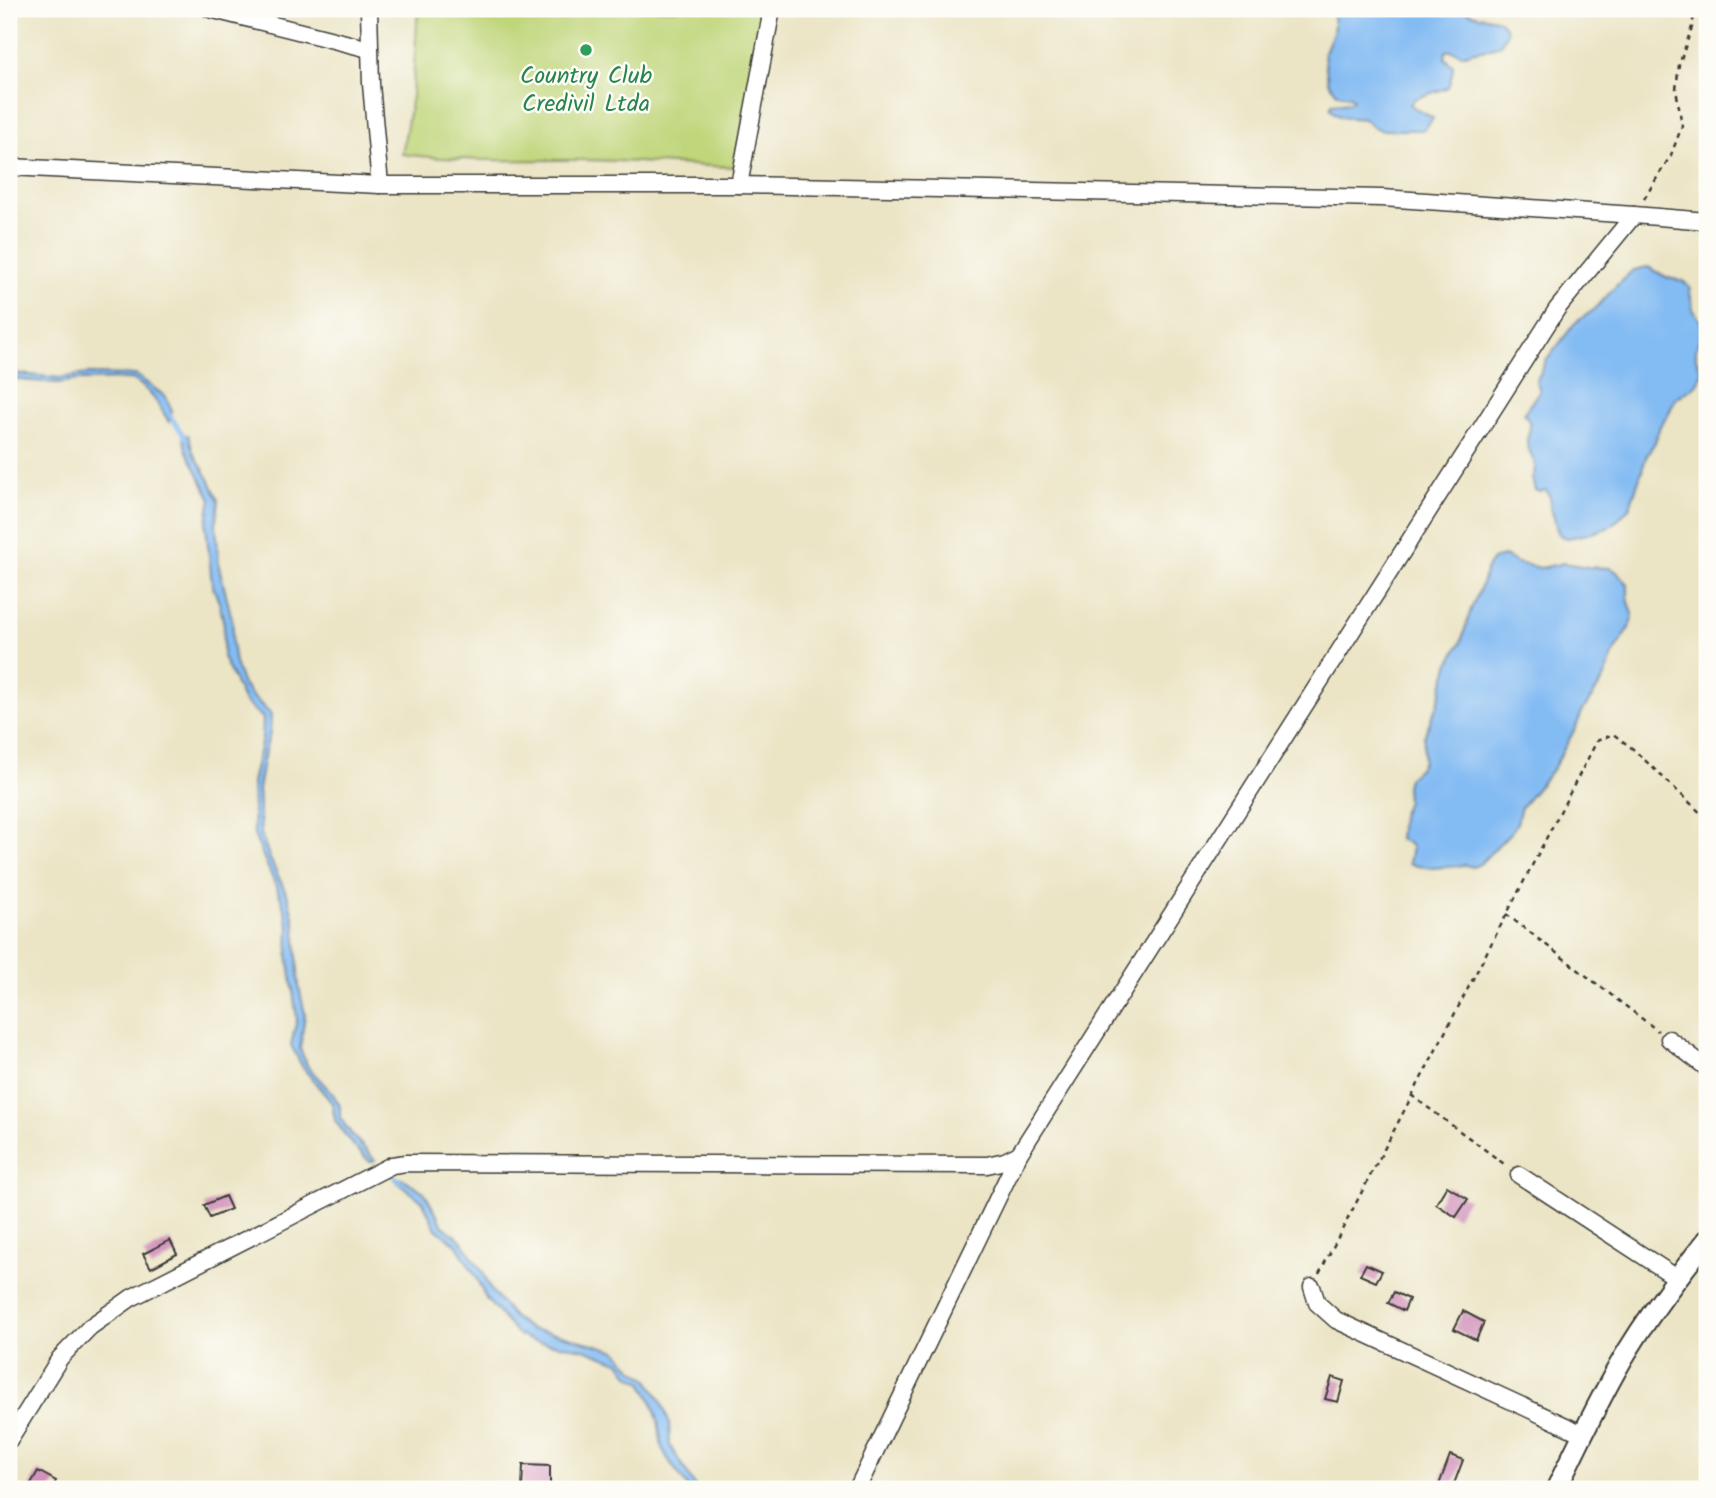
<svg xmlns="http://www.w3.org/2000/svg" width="1716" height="1498" font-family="Kalam,sans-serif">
<rect width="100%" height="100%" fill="#fdfcf7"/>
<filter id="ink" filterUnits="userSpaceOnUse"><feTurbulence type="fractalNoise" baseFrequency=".0143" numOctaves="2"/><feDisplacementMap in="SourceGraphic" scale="14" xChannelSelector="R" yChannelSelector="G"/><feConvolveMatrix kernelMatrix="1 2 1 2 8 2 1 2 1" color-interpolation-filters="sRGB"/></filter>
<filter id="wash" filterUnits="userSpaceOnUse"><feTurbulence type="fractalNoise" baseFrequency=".00686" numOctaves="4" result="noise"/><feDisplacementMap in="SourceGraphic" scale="28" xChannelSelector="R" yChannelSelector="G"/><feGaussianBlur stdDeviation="1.57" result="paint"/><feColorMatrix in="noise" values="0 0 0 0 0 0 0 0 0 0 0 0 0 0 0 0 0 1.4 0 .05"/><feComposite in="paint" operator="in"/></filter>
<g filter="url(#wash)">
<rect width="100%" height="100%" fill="#ebe4c5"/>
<path fill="#c0d67a" stroke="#6e794b" stroke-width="2" d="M418,9H765L751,89L734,167C684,165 634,161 584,160C524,160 463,162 402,154L412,96Z"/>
<g fill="#83bbf3" stroke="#506c88" stroke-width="2">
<path d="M1332,9H1462C1468,11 1473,15 1479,16C1491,18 1502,17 1507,31C1501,51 1491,47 1475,51C1471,52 1466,54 1463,54C1456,53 1454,49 1446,51L1445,58L1453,66C1453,71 1450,85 1447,88L1414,99L1410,105L1433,118L1424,130H1381L1373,127L1364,119C1351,117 1337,121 1330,107L1332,104L1351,102L1353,99L1350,96L1338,94L1328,82L1324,54L1333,33L1334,25Z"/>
<path d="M1648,267L1668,278L1683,281L1689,287L1693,309L1701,322L1702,330L1696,350V358L1702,372L1699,380L1695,386L1675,399L1669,413L1660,426L1655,442L1647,455L1630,507L1619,519L1607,528L1592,533L1568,538L1561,536C1553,529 1558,520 1550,509C1552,502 1551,497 1546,490L1539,492L1535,490L1532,478C1542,460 1525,455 1527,440C1528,434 1531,429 1530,423L1524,413L1540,390L1536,382L1546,361L1575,323L1595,309L1616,286L1633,270Z"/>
<path d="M9,373L60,378L87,374L136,375L166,397L172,411L169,422C159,405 150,389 132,379L79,380L57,383L9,379Z"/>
<polygon points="188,435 193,452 209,479 219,501 216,525 219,567 233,623 232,642 235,663 243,685 252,696 271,714 270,733 265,751 258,789 261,834 270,859 288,897 295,924 299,987 305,1014 300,1049 308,1067 333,1094 340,1106 340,1118 353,1136 375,1160 370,1162 350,1142 335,1120 332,1103 303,1068 291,1045 297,1019 288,955 289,926 281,898 254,835 252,782 262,739 263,718 244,702 223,657 224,625 220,605 212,584 206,526 211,499 187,452 183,437"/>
<polygon points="1504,556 1517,563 1541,568 1564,563 1587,567 1611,568 1617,572 1628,584 1628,599 1633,614 1629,629 1615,650 1604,679 1582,712 1576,727 1553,769 1521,807 1517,823 1512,831 1480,864 1473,867 1465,865 1433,868 1417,866 1409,863 1412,847 1406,842 1399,839 1401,816 1407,801 1406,786 1408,778 1419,768 1423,761 1424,737 1432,716 1437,707 1450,662 1461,642 1471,609 1481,587 1486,570 1490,563 1496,558"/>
<polygon points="402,1178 424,1192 443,1226 460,1239 482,1271 491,1290 513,1317 530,1329 562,1335 617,1351 632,1368 648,1380 661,1400 669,1422 670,1446 697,1489 689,1489 668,1459 662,1448 658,1420 651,1400 642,1382 629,1375 621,1363 584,1349 533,1341 518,1335 486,1299 476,1277 456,1244 436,1229 423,1202 395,1180"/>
</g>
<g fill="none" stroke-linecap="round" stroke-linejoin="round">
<g stroke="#83bbf3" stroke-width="4.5">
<polyline points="168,413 187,440"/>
<polyline points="388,1171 403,1183"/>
</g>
</g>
<g id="blocks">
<g fill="#d08eb9">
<polygon points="1447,1186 1468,1199 1456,1217 1436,1204"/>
<polygon points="225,1196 231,1209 210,1218 204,1205"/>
<polygon points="170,1240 177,1254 151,1268 143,1254"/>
<polygon points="1366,1264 1382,1271 1376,1282 1360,1275"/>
<polygon points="1394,1292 1409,1299 1404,1311 1388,1303"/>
<polygon points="1463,1311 1484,1322 1476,1340 1454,1329"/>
<polygon points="1332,1377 1344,1381 1338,1402 1325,1399"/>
<polygon points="1450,1455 1463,1460 1452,1489 1439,1485"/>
<polygon points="523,1465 550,1466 550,1489 522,1489"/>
<polygon points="38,1471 56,1481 52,1489 28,1489"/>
</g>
</g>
</g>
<g filter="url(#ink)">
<use href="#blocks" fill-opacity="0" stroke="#3b3a35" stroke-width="2"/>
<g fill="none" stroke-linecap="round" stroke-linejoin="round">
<g stroke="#3b3a35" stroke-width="19">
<g id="minor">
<polyline points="210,9 369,49"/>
<polyline points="369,9 371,84 380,185"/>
<polyline points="9,167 380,185 739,185 1382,198 1634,215"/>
<polyline points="739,185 772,9"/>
<polyline points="1669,1039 1707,1068"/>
<polyline points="1519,1175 1677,1278"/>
<polyline points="1312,1287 1317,1303 1336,1320 1583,1434"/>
<polyline points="9,1440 60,1358 90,1327 131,1298 392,1165 406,1163 987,1165 1005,1161 1019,1154"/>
<polyline points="857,1489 1019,1154 1557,309 1634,215 1707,221"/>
</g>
</g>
<g stroke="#3b3a35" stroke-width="23">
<path id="major" d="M1556,1489C1579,1443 1601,1394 1628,1350C1652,1311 1679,1275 1707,1240"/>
</g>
<g stroke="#3b3a35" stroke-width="2.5" stroke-dasharray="5 5" stroke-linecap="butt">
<polyline points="1644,199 1671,155 1682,126 1676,89 1679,65 1692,27 1695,9"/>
<polyline points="1506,914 1658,1031"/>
<polyline points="1411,1095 1507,1166"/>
<polyline points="1319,1274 1597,741 1613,734 1633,749 1707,819"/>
</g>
<use href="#minor" stroke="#fff" stroke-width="16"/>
<use href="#major" stroke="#fff" stroke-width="19"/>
</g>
</g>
<circle fill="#2e9e5b" stroke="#fdfcf7" stroke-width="2.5" cx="586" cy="50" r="7"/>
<g text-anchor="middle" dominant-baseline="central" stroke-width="5" stroke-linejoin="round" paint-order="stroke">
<g font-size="24" fill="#27864d" stroke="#fdfcf7">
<text x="586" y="76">Country Club<tspan x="586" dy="28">Credivil Ltda</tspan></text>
</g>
</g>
<rect width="1716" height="1498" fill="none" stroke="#fdfcf7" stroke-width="35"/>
</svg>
